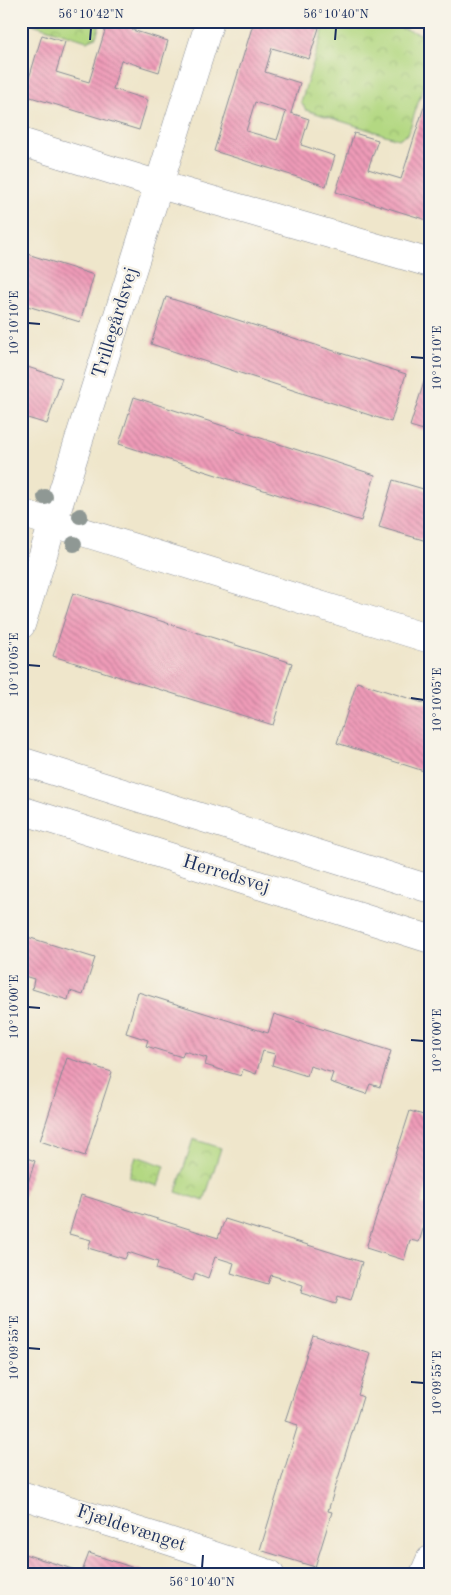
<svg xmlns="http://www.w3.org/2000/svg" width="451" height="1595" font-family="'Old Standard TT',serif">
<defs>
<pattern id="park-crowns" width="20" height="18" patternUnits="userSpaceOnUse" patternTransform="scale(1.25)"><rect width="20" height="18" fill="#b3d882"/><path d="M2 6a3 3 0 1 1 6 0M12 15a3 3 0 1 1 6 0" fill="none" stroke="#99ba73"/></pattern>
<pattern id="building-back-hatch" width="6" height="6" patternUnits="userSpaceOnUse" patternTransform="scale(1.25)"><rect width="6" height="6" fill="#ef9bb8"/><path d="M-1 5l2 2M0 0l6 6M5-1l2 2" fill="none" stroke="#c17f99"/></pattern>
</defs>
<rect width="100%" height="100%" fill="#f7f3e8"/>
<filter id="ink" filterUnits="userSpaceOnUse"><feTurbulence type="fractalNoise" baseFrequency=".02" numOctaves="2"/><feDisplacementMap in="SourceGraphic" scale="10" xChannelSelector="R" yChannelSelector="G"/><feConvolveMatrix kernelMatrix="1 2 1 2 8 2 1 2 1" color-interpolation-filters="sRGB"/></filter>
<filter id="wash" filterUnits="userSpaceOnUse"><feTurbulence type="fractalNoise" baseFrequency=".0096" numOctaves="4" result="noise"/><feDisplacementMap in="SourceGraphic" scale="20" xChannelSelector="R" yChannelSelector="G"/><feGaussianBlur stdDeviation="1.12" result="paint"/><feColorMatrix in="noise" values="0 0 0 0 0 0 0 0 0 0 0 0 0 0 0 0 0 1.4 0 .05"/><feComposite in="paint" operator="in"/></filter>
<g filter="url(#wash)">
<rect width="100%" height="100%" fill="#efe6cb"/>
<g fill="url(#park-crowns)" stroke="#678470">
<polygon points="23,21 101,21 96,37 87,41"/>
<polygon points="326,21 379,21 430,37 430,66 408,134 398,139 306,110 301,102"/>
<polygon points="193,1139 221,1148 204,1201 176,1192"/>
<polygon points="136,1156 165,1166 158,1186 129,1177"/>
</g>
<g id="blocks">
<g fill="url(#building-back-hatch)" fill-rule="evenodd">
<polygon points="108,21 134,21 132,30 168,41 159,72 121,60 113,89 148,100 139,130 24,95 42,35 65,42 56,72 89,82"/>
<path d="M254,21H296L319,28L309,59L272,48L265,72L300,83L291,113L309,119L301,145L335,156L326,186L214,151ZM255,102L286,112L277,140L246,131Z"/>
<polygon points="430,21 430,28 408,22 408,21"/>
<polygon points="430,88 430,170 425,186 430,188 430,221 336,192 354,133 378,140 368,169 401,179"/>
<polygon points="21,252 94,275 80,322 21,304"/>
<polygon points="166,297 406,374 391,422 151,344"/>
<polygon points="21,365 62,378 47,424 21,416"/>
<polygon points="425,379 430,380 430,432 410,426"/>
<polygon points="134,397 375,475 361,521 119,444"/>
<polygon points="393,480 430,491 430,542 379,527"/>
<polygon points="73,593 292,663 273,725 53,656"/>
<polygon points="357,682 430,705 430,773 337,743"/>
<polygon points="21,935 95,958 83,995 70,991 68,1000 32,989 34,979 21,975"/>
<polygon points="138,992 268,1033 274,1014 391,1051 380,1087 370,1084 366,1094 330,1082 333,1073 310,1066 307,1076 272,1065 275,1054 263,1051 256,1074 243,1069 241,1076 205,1065 207,1058 184,1051 182,1057 146,1046 148,1040 126,1033"/>
<polygon points="67,1058 112,1072 85,1156 40,1141"/>
<polygon points="410,1111 430,1117 430,1177 421,1204 430,1207 419,1242 410,1240 404,1260 366,1248"/>
<polygon points="21,1156 35,1161 23,1198 21,1197"/>
<polygon points="81,1195 218,1238 225,1219 362,1262 351,1300 338,1296 336,1304 301,1293 303,1285 271,1275 268,1284 231,1273 234,1263 215,1257 208,1278 195,1273 193,1281 156,1269 158,1262 128,1252 125,1259 88,1248 91,1240 69,1234"/>
<polygon points="313,1335 371,1354 358,1395 363,1397 328,1511 332,1512 315,1567 260,1550 298,1425 285,1421"/>
<polygon points="21,1553 82,1572 89,1553 152,1574 21,1574"/>
</g>
</g>
</g>
<g filter="url(#ink)">
<use href="#blocks" fill-opacity="0" stroke="#858a94" stroke-width="1"/>
<g fill="none" stroke-linecap="round" stroke-linejoin="round">
<g stroke="#858a94" stroke-width="29">
<g id="minor">
<polyline points="21,142 160,185 430,263"/>
<polyline points="21,513 430,639"/>
<polyline points="21,625 210,21"/>
<polyline points="21,761 430,889"/>
<polyline points="21,810 430,939"/>
<polyline points="21,1495 160,1538 270,1574"/>
<polyline points="424,1574 430,1560"/>
</g>
</g>
<use href="#minor" stroke="#fff" stroke-width="28"/>
</g>
<g fill="#8f9894">
<circle cx="45" cy="497" r="8"/>
<circle cx="80" cy="516" r="8"/>
<circle cx="74" cy="544" r="8"/>
</g>
</g>
<path fill="none" stroke="#1b2f5e" stroke-width="2" d="M90,40L91,28M335,40L336,28M28,323L40,324M411,357L424,358M28,665L40,666M411,698L424,700M28,1007L40,1008M411,1040L424,1041M28,1348L40,1349M411,1382L424,1383M202,1568L203,1555"/>
<g text-anchor="middle" dominant-baseline="central" stroke-width="5" stroke-linejoin="round" paint-order="stroke">
<g font-size="19" fill="#1b2f5e" stroke="#f7f3e8">
<text transform="translate(116 323) rotate(-73)">Trillegårdsvej</text>
<text transform="translate(226 875) rotate(17)">Herredsvej</text>
<text transform="translate(131 1529) rotate(18)">Fjældevænget</text>
</g>
</g>
<rect width="451" height="1595" fill="none" stroke="#f7f3e8" stroke-width="55"/>
<rect x="28" y="28" width="396" height="1540" fill="none" stroke="#1b2f5e" stroke-width="2"/>
<g font-size="12" text-anchor="middle" fill="#1b2f5e">
<text x="91" y="18">56°10'42"N</text>
<text x="336" y="18">56°10'40"N</text>
<text transform="translate(14 323) rotate(-90)" y="4">10°10'10"E</text>
<text transform="translate(437 358) rotate(-90)" y="4">10°10'10"E</text>
<text transform="translate(14 665) rotate(-90)" y="4">10°10'05"E</text>
<text transform="translate(437 700) rotate(-90)" y="4">10°10'05"E</text>
<text transform="translate(14 1007) rotate(-90)" y="4">10°10'00"E</text>
<text transform="translate(437 1041) rotate(-90)" y="4">10°10'00"E</text>
<text transform="translate(14 1348) rotate(-90)" y="4">10°09'55"E</text>
<text transform="translate(437 1383) rotate(-90)" y="4">10°09'55"E</text>
<text x="202" y="1586">56°10'40"N</text>
</g>
</svg>
